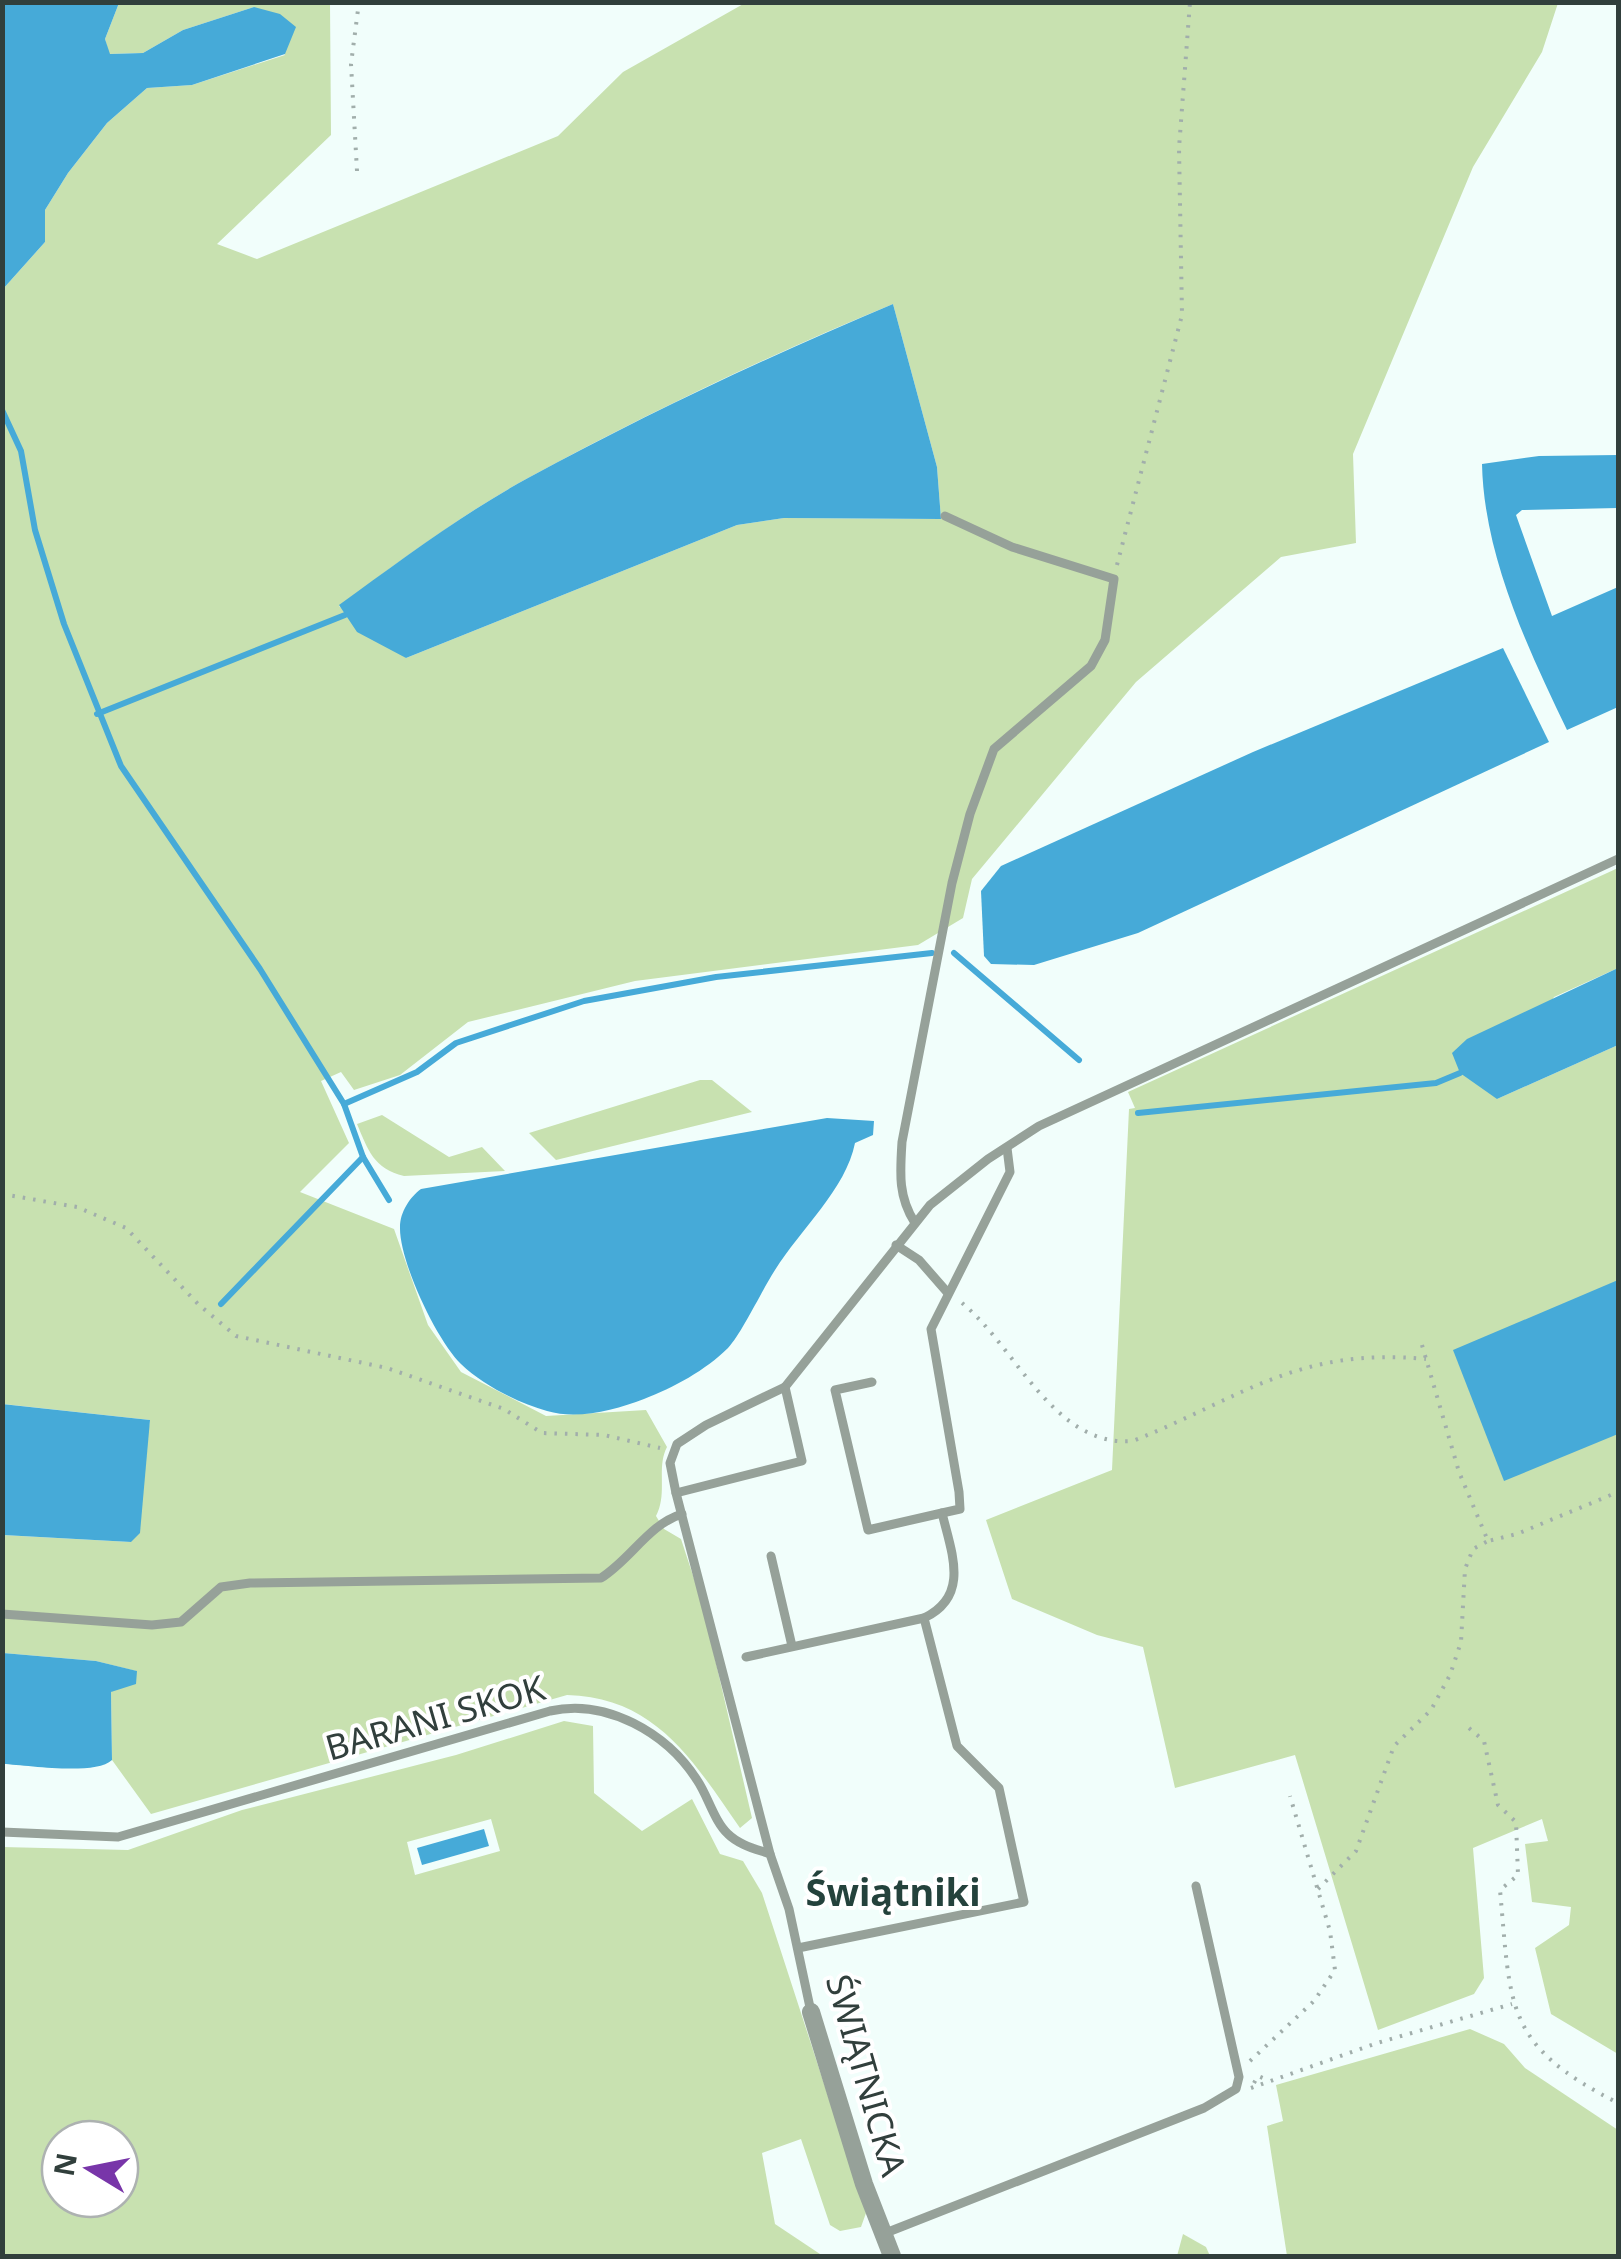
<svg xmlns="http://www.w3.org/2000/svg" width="1621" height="2259" font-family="'Noto Sans',sans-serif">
<rect width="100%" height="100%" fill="#f1fefb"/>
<g fill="#c8e1b0" fill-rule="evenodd">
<path d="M119,3H330L331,135L217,244L257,259L558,136L623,72L745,3H1558L1542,52L1473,167L1353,454L1356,543L1281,557L1136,682L972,879L963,918L918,945L635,981L468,1022L400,1075L354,1090L341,1072L321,1081L349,1143L300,1192L394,1229L428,1325L461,1372L546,1416L646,1410L667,1447C656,1468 668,1493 656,1516L664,1529L681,1539L702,1603L752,1818L740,1828C694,1762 656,1697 567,1695L151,1814L112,1760L111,1692L136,1671L96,1661L3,1653L2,1535L131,1542L150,1420L3,1404V289L45,242V210L68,173L107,123L147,88L192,85L285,55L254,7L183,30L143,53L109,54L105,39ZM893,304L937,467L941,519L784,518L737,525L406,658L339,606C400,561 462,514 528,478C646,414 769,355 893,304Z"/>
<polygon points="1618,868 1618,968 1554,997 1497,1099 1618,1045 1618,2054 1551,2014 1535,1948 1569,1925 1571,1907 1532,1902 1525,1844 1548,1841 1542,1819 1473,1848 1484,1978 1474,1994 1378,2030 1295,1755 1175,1788 1143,1647 1097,1635 1012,1599 986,1520 1112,1470 1129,1109 1135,1108 1128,1092"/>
<polygon points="700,1080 712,1080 752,1112 556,1160 529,1133"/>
<path d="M382,1115L449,1157L482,1147L505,1171L404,1176C374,1169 368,1150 357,1124Z"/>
<path d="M564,1721L593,1726L594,1793L642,1831L692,1799L720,1854L743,1861L762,1893L866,2213L861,2227L840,2231L830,2225L801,2139L762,2153L775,2224L823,2256H3L2,1847L128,1850L242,1810L456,1755ZM491,1819L500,1851L415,1875L407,1842ZM60,2139H120V2199H60Z"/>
<polygon points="1470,2029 1504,2044 1525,2068 1618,2130 1618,2256 1287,2256 1267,2126 1283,2121 1276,2085"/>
<polygon points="1183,2234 1206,2247 1210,2256 1177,2256"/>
</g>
<g fill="#46aad8">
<polygon points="3,2 119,3 105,39 110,54 143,53 183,30 254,7 280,14 296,27 285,54 192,85 147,88 107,123 68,173 45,210 45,242 3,289"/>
<path d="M893,304L937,467L941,519L784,518L737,525L406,658L357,632L339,605C400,561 462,514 528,478C646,414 769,356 893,304Z"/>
<path d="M1618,455V508L1522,510L1516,515L1552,616L1618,587V707L1567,730C1528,649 1484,556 1482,464L1539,456Z"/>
<polygon points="1503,648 1549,742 1138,933 1034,965 991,964 984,956 981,891 1001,866 1253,752"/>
<polygon points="1618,968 1618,1045 1497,1099 1460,1073 1452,1053 1467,1039"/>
<path d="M827,1118L874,1121L873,1135L855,1143C846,1189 800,1230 775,1270C762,1290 742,1333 728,1348C706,1370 673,1388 644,1399C615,1410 578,1420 547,1411C518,1403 483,1385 461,1364C437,1341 399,1261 400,1227C400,1212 410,1197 421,1189Z"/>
<polygon points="1618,1280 1618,1434 1504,1481 1453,1350"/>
<polygon points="2,1404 150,1420 140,1533 131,1542 3,1535"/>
<path d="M3,1653L96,1661L137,1671L136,1684L111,1692L112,1760C95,1776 27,1765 3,1764Z"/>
<polygon points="484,1829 489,1846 422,1865 417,1848"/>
</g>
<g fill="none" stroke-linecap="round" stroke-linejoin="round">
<g stroke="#46aad8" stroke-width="6">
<polyline points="2,410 21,451 35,530 64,624 121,766 260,969 344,1104 363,1157 389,1200"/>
<polyline points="97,714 345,615"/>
<polyline points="954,953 1079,1060"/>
<polyline points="344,1104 417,1072 456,1043 584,1001 716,977 932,953"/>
<polyline points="1138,1113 1436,1083 1460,1073"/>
<polyline points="221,1304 363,1157"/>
</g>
<g stroke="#a1aeab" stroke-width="4" stroke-dasharray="2.5 8" stroke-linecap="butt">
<polyline points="357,171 351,64 359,2"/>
<polyline points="1117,565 1182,315 1179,148 1190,2"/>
<polyline points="2,1194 77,1207 126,1228 198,1304 236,1336 387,1368 504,1409 542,1433 604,1435 660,1448"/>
<path d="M962,1303C1016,1347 1054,1448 1133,1441C1245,1396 1298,1347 1426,1359"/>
<polyline points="1422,1345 1459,1472 1488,1541 1517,1534 1618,1492"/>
<path d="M1469,1728L1484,1741L1498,1805L1516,1822L1518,1875L1500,1890C1511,2008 1504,2045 1618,2103"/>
<polyline points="1318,1889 1356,1851 1394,1746 1431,1710 1450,1675 1461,1642 1465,1569 1473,1549 1488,1541"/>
<polyline points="1250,2061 1314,2001 1335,1970 1330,1931 1290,1796"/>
<polyline points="1254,2083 1258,2076 1270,2081"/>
<polyline points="1251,2088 1377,2043 1512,2004"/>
</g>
<g stroke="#96a199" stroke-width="9">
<path d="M915,1223C898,1197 900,1173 902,1142L952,883L970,814L994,749L1091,666L1105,640L1114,579L1012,547L945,516"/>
<polyline points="896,1245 919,1260 947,1292"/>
<polyline points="676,1493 802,1461 785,1387"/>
<polyline points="942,1513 960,1509 959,1492 931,1329 1010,1172 1007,1148"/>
<polyline points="771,1556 792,1646"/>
<path d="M2,1614L152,1625L181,1622L221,1587L250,1583L601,1578C631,1559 649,1524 682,1514"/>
<polyline points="746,1657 924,1618"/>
<path d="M2,1832L118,1837L550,1711C606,1698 667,1733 697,1780C708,1796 714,1821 728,1834C739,1845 756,1849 770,1854L789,1909L811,2012"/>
<polyline points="770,1854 676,1493 670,1463 677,1444 706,1425 785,1387 930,1205 988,1159 1039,1126 1618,859"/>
<path d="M798,1948L1024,1902L999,1788L957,1746L924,1618C970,1596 952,1554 942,1513L868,1530L835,1390L872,1382"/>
<polyline points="883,2234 1204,2108 1236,2089 1239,2077 1196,1886"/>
</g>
<polyline stroke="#96a199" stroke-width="18" points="811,2012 864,2184 892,2256"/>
</g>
<g text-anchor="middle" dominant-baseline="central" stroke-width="8" stroke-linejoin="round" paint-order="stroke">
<g font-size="35" fill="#313f3c" stroke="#fff">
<text transform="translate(435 1717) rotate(-16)">BARANI SKOK</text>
<text transform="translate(867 2075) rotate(74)">ŚWIĄTNICKA</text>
</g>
<g font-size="38" font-weight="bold" fill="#24423c" stroke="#fff">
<text x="893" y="1891">Świątniki</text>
</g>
</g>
<rect width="1621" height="2259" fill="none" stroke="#313f3c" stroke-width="10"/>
<g transform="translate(90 2169) rotate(280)"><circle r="48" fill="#ffffff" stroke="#adb2b1" stroke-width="2.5"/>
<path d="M0-8L18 38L0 25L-18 38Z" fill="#7835a9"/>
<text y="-15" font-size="28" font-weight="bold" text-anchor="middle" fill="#313f3c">N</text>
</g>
</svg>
